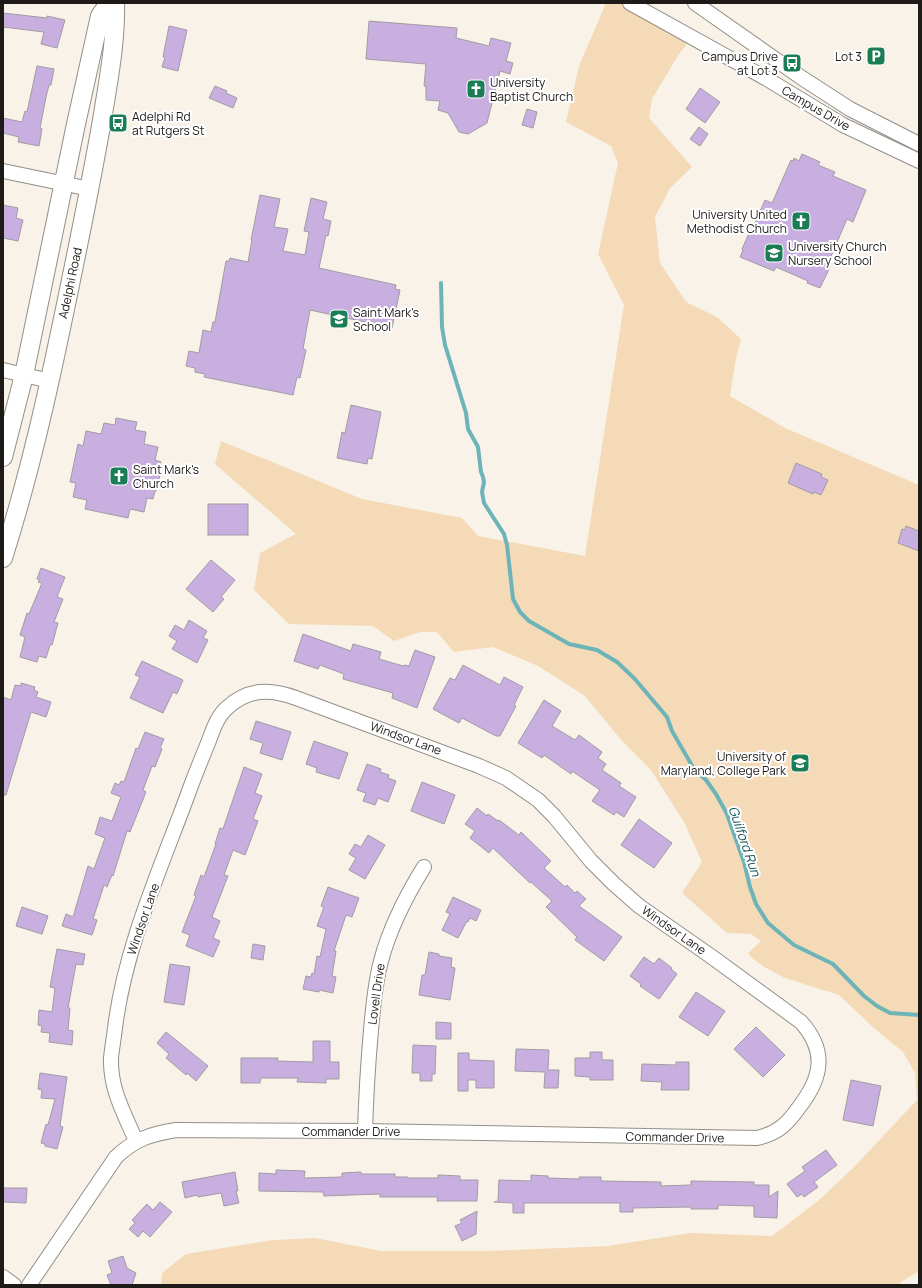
<svg xmlns="http://www.w3.org/2000/svg" width="922" height="1288" font-family="Manrope,sans-serif">
<rect width="100%" height="100%" fill="#f8f2e9"/>
<polygon fill="#f5dab7" points="606,3 634,3 687,44 679,54 652,99 649,118 692,167 670,188 655,217 660,263 686,302 717,317 741,339 735,363 730,396 785,428 919,485 919,1271 901,1282 899,1285 161,1285 162,1273 186,1254 273,1240 315,1238 381,1251 488,1251 608,1246 690,1233 772,1236 818,1201 854,1167 917,1100 915,1073 903,1052 875,1029 839,995 785,978 766,968 753,959 748,953 761,941 751,934 727,933 682,893 702,862 684,822 651,770 622,741 585,696 538,666 493,647 454,652 437,632 420,632 394,641 373,626 289,624 254,590 260,553 296,534 215,464 221,441 362,499 462,518 478,536 585,556 624,305 598,254 618,163 611,146 566,122 579,66"/>
<g fill="none" stroke-linecap="round" stroke-linejoin="round">
<polyline stroke="#6db4b9" stroke-width="4" points="441,283 442,327 445,345 466,413 468,429 478,447 481,472 483,477 484,482 482,492 484,503 504,534 507,545 513,599 520,612 529,621 569,644 597,650 617,662 634,678 667,717 672,731 694,769 706,780 716,794 727,814 744,862 750,887 756,904 768,923 794,945 833,964 864,996 877,1006 890,1013 919,1015"/>
</g>
<g fill="#c9afdf" stroke="#a09ca4">
<polygon points="3,13 47,18 47,16 65,20 57,48 41,44 44,32 3,27"/>
<polygon points="369,21 457,28 456,38 489,46 491,38 511,43 506,61 513,63 510,74 500,71 487,123 468,134 459,132 448,113 438,110 440,101 426,100 426,86 424,86 426,64 366,59"/>
<polygon points="169,26 187,30 178,71 162,67 165,57 163,57"/>
<polygon points="37,66 54,69 51,85 49,85 46,97 40,128 42,129 39,146 18,142 19,137 3,133 3,118 22,122 25,111 27,112"/>
<polygon points="215,86 227,91 226,93 237,98 233,108 209,98"/>
<polygon points="700,88 720,102 705,123 686,109"/>
<polygon points="527,109 537,112 533,128 522,125"/>
<polygon points="699,127 708,134 700,146 690,139"/>
<polygon points="802,154 820,162 818,165 835,172 833,176 866,190 853,222 847,219 829,261 831,262 830,267 820,288 807,283 808,281 776,267 774,271 740,257 743,250 742,249 750,231 751,232 765,200 772,203 791,160 793,161 794,158 799,161"/>
<polygon points="260,195 280,199 274,227 288,229 283,251 305,255 309,232 304,231 311,198 327,202 323,219 331,221 328,236 326,235 319,268 396,285 395,289 400,290 392,328 310,310 303,349 306,350 300,378 297,377 293,395 204,377 205,374 195,372 195,368 186,366 189,351 199,353 203,330 211,332 213,322 215,322 226,261 229,261 230,258 248,262 252,240 251,240"/>
<polygon points="3,205 18,208 16,218 23,220 18,241 3,238"/>
<polygon points="351,405 381,412 372,459 368,458 367,464 337,458 342,432 345,433"/>
<polygon points="116,418 137,422 135,430 146,432 144,444 158,447 155,460 161,462 159,471 161,471 156,491 155,491 153,499 147,498 144,512 130,509 128,518 85,509 87,500 73,497 76,483 70,482 78,444 83,446 86,431 101,434 104,423 115,425"/>
<polygon points="796,463 822,474 821,477 828,480 821,495 814,492 813,494 788,483"/>
<rect x="208" y="504" width="40" height="31"/>
<polygon points="906,526 919,531 919,551 898,543 902,529 905,530"/>
<polygon points="211,560 235,580 221,597 224,599 213,612 186,589"/>
<polygon points="41,568 65,577 57,597 63,599 54,622 58,623 52,645 50,645 46,658 39,656 37,662 20,657 25,637 20,635 27,613 29,614 42,583 38,582 40,580 37,579"/>
<polygon points="189,620 207,631 203,638 208,640 197,663 172,649 177,641 169,636 175,625 184,630"/>
<polygon points="303,634 351,651 353,644 381,652 379,659 403,666 404,665 409,666 415,650 435,657 417,708 392,698 393,693 343,679 344,674 320,665 318,669 294,661"/>
<polygon points="142,661 183,680 177,694 173,692 163,713 130,698 140,677 135,675"/>
<polygon points="463,665 500,685 504,677 523,687 514,705 516,706 500,736 496,736 462,718 459,723 433,709 450,678 455,680"/>
<polygon points="21,683 35,687 34,690 38,692 36,697 51,702 46,717 31,712 6,795 3,795 3,697 11,700 15,685 21,686"/>
<polygon points="544,700 561,711 552,726 575,740 579,735 602,752 598,758 606,764 602,770 621,783 619,786 636,797 624,817 616,812 614,815 592,801 600,790 572,771 571,774 544,755 542,758 518,743"/>
<polygon points="256,721 291,732 282,760 260,753 263,743 250,739"/>
<polygon points="145,732 164,739 160,748 162,749 155,767 152,766 143,790 146,792 130,832 127,831 113,876 112,875 107,887 104,885 93,919 97,920 92,935 62,926 66,914 73,917 88,866 94,869 105,838 95,834 100,817 112,821 121,797 111,793 115,783 119,785 121,781 124,782 136,748 138,749"/>
<polygon points="314,741 348,753 339,779 316,772 317,768 306,764"/>
<polygon points="367,764 381,769 380,772 389,775 388,778 396,781 388,802 378,798 375,805 363,801 366,793 357,790"/>
<polygon points="244,767 262,774 255,793 262,796 253,819 258,821 245,855 233,850 224,875 228,876 212,917 220,921 213,938 220,941 213,957 186,946 190,935 182,932 196,896 194,895 201,875 204,877 216,844 215,844 220,828 223,829"/>
<polygon points="422,782 455,795 444,824 411,811"/>
<polygon points="477,808 487,816 488,814 498,821 499,820 519,835 521,832 551,861 544,868 565,887 567,885 575,893 577,891 586,899 579,906 622,937 604,961 575,940 577,937 546,907 552,901 531,882 530,883 493,848 489,853 470,838 475,831 465,824"/>
<polygon points="639,819 672,843 654,868 621,845"/>
<polygon points="368,835 385,845 365,879 349,870 356,858 349,854 355,844 361,847"/>
<polygon points="328,887 359,898 352,917 346,915 334,951 336,951 332,976 336,977 333,993 319,990 319,992 303,989 306,976 311,977 312,973 314,974 317,956 320,957 326,929 317,926 324,907 321,906"/>
<polygon points="453,897 481,910 476,921 470,918 468,922 467,921 458,938 442,930 450,914 446,912"/>
<polygon points="22,907 48,916 42,934 16,926"/>
<polygon points="253,944 265,946 263,960 251,958"/>
<polygon points="57,949 85,954 83,965 76,964 68,1008 70,1008 68,1030 73,1031 72,1045 49,1042 50,1033 41,1032 42,1026 38,1025 39,1010 52,1012 55,988 50,987"/>
<polygon points="429,952 439,954 439,956 452,958 451,967 455,968 450,1000 419,995 422,975 425,975"/>
<polygon points="644,957 654,964 659,958 672,968 671,969 677,974 659,999 640,986 641,984 630,976"/>
<polygon points="170,964 190,967 184,1005 164,1002"/>
<polygon points="696,992 725,1011 708,1036 679,1017"/>
<polygon points="436,1022 451,1023 451,1039 436,1039"/>
<polygon points="756,1027 785,1055 763,1077 734,1049"/>
<polygon points="166,1032 208,1066 196,1081 187,1073 186,1075 166,1058 169,1054 157,1043"/>
<polygon points="313,1041 330,1041 330,1062 339,1062 339,1079 326,1079 326,1083 297,1082 298,1078 261,1078 260,1083 241,1083 241,1058 278,1058 277,1061 313,1062"/>
<polygon points="413,1045 436,1046 435,1074 432,1074 432,1081 420,1081 420,1073 412,1073"/>
<polygon points="516,1049 549,1050 548,1070 559,1070 558,1088 544,1088 545,1072 515,1071"/>
<polygon points="590,1052 602,1052 602,1060 613,1060 613,1080 590,1080 590,1077 575,1076 575,1058 590,1058"/>
<polygon points="458,1053 469,1053 469,1060 494,1061 494,1088 476,1088 476,1080 468,1080 468,1091 458,1091"/>
<polygon points="676,1062 689,1062 689,1090 661,1090 662,1082 641,1081 642,1064 676,1065"/>
<polygon points="40,1073 67,1077 60,1126 63,1127 57,1149 45,1146 45,1144 41,1143 46,1124 48,1125 55,1099 41,1098 42,1090 38,1089"/>
<polygon points="851,1080 881,1086 873,1126 843,1120"/>
<polygon points="826,1150 837,1165 814,1182 818,1187 804,1197 802,1194 797,1197 787,1184 805,1171 802,1167"/>
<polygon points="276,1170 305,1171 304,1178 342,1177 342,1173 361,1172 361,1174 395,1174 395,1177 408,1177 408,1178 438,1178 438,1175 460,1176 460,1180 478,1180 477,1201 437,1201 438,1197 380,1197 380,1194 324,1196 323,1192 259,1191 259,1173 276,1174"/>
<polygon points="235,1172 238,1191 236,1191 239,1203 224,1206 221,1193 198,1197 197,1195 185,1198 182,1182"/>
<polygon points="531,1175 548,1176 548,1178 579,1179 579,1177 601,1177 601,1181 661,1182 661,1186 691,1185 691,1181 754,1182 754,1185 769,1185 769,1197 778,1191 777,1218 754,1217 754,1206 718,1205 718,1209 691,1209 691,1207 633,1208 633,1212 620,1212 620,1203 524,1203 524,1213 513,1213 513,1203 494,1202 498,1201 499,1180 531,1181"/>
<polygon points="3,1188 27,1188 26,1203 3,1202"/>
<polygon points="160,1202 172,1212 150,1237 143,1231 138,1237 129,1229 135,1223 132,1220 147,1204 153,1210"/>
<polygon points="477,1211 476,1234 462,1241 455,1226 462,1223 460,1220"/>
<polygon points="123,1256 127,1268 136,1273 132,1285 111,1285 107,1275 112,1273 108,1261"/>
</g>
<g fill="none" stroke-linecap="round" stroke-linejoin="round">
<g stroke="#948f87" stroke-width="16">
<g id="minor">
<polyline points="630,3 767,79 843,125 919,161"/>
<polyline points="695,3 802,78 850,109 919,144"/>
<polyline points="3,171 90,189"/>
<polyline points="3,370 50,381"/>
<path d="M365,1131C366,1097 368,1064 371,1030C373,1007 375,983 381,961C390,927 406,896 424,867"/>
<polyline points="3,1277 14,1285"/>
<path d="M29,1285L116,1157C135,1139 151,1134 176,1130L365,1131L757,1138C779,1133 788,1123 800,1106C822,1077 827,1051 801,1022L712,957L639,906L614,884L591,861L554,816L538,800L506,778L479,766L296,698C271,689 249,688 228,707C217,716 213,730 208,743C201,760 194,777 188,794C160,870 125,947 115,1028C114,1037 112,1048 111,1058C110,1089 124,1113 136,1141"/>
</g>
</g>
<g stroke="#948f87" stroke-width="20">
<g id="major">
<polyline points="3,457 24,375 76,124 100,16 109,3"/>
<path d="M3,558C38,448 60,334 83,221C90,185 97,150 103,114C109,77 116,40 115,3"/>
</g>
</g>
<use href="#minor" stroke="#fff" stroke-width="14"/>
<use href="#major" stroke="#fff" stroke-width="18"/>
</g>
<defs>
<g id="parking-square" transform="scale(1)"><rect x="-9" y="-9" width="18" height="18" rx="4" fill="#1b7d55" stroke="#fff"/><path d="M-3.5-5.5H1a3.5 3.5 0 0 1 0 7H-1V5.5H-3.5ZM-1-3.4V-.6H.8a1.4 1.4 0 0 0 0-2.8Z" fill="#fff"/></g>
<g id="bus-square" transform="scale(1)"><rect x="-9" y="-9" width="18" height="18" rx="4" fill="#1b7d55" stroke="#fff"/><path d="M-5-6H5V4H4V6H2V4H-2V6H-4V4H-5ZM-3.5-4V0h7V-4ZM-3.5 1.2v1.5H-2V1.2ZM2 1.2v1.5H3.5V1.2Z" fill="#fff"/></g>
<g id="church-square" transform="scale(1)"><rect x="-9" y="-9" width="18" height="18" rx="4" fill="#1b7d55" stroke="#fff"/><path d="M-1.2-6h2.4v3.5h3.3v2.4h-3.3V6h-2.4V-.1h-3.3v-2.4h3.3Z" fill="#fff"/></g>
<g id="school-square" transform="scale(1)"><rect x="-9" y="-9" width="18" height="18" rx="4" fill="#1b7d55" stroke="#fff"/><path d="M0-5L7-2L0 1L-7-2ZM-4 1L0 2.5L4 1V4Q0 6-4 4Z" fill="#fff"/></g>
<g id="university-square" transform="scale(1)"><rect x="-9" y="-9" width="18" height="18" rx="4" fill="#1b7d55" stroke="#fff"/><path d="M0-5L7-2L0 1L-7-2ZM-4 1L0 2.5L4 1V4Q0 6-4 4Z" fill="#fff"/></g>
</defs>
<g fill-rule="evenodd">
<use href="#parking-square" x="876" y="56"/>
<use href="#bus-square" x="792" y="63"/>
<use href="#church-square" x="476" y="89"/>
<use href="#bus-square" x="118" y="123"/>
<use href="#church-square" x="801" y="221"/>
<use href="#school-square" x="774" y="253"/>
<use href="#school-square" x="339" y="319"/>
<use href="#church-square" x="119" y="476"/>
<use href="#university-square" x="800" y="763"/>
</g>
<g text-anchor="middle" dominant-baseline="central" stroke-width="4" stroke-linejoin="round" paint-order="stroke">
<g font-size="12" fill="#1d1a18" stroke="#fff" text-anchor="start">
<text x="778" y="56" text-anchor="end">Campus Drive<tspan x="778" dy="14">at Lot 3</tspan></text>
<text x="862" y="56" text-anchor="end">Lot 3</text>
<text x="490" y="82">University<tspan x="490" dy="14">Baptist Church</tspan></text>
<text x="132" y="116">Adelphi Rd<tspan x="132" dy="14">at Rutgers St</tspan></text>
<text x="787" y="214" text-anchor="end">University United<tspan x="787" dy="14">Methodist Church</tspan></text>
<text x="788" y="246">University Church<tspan x="788" dy="14">Nursery School</tspan></text>
<text x="353" y="312">Saint Mark's<tspan x="353" dy="14">School</tspan></text>
<text x="133" y="469">Saint Mark's<tspan x="133" dy="14">Church</tspan></text>
<text x="786" y="756" text-anchor="end">University of<tspan x="786" dy="14">Maryland, College Park</tspan></text>
</g>
<g font-size="12" fill="#1d1a18" stroke="#fff">
<text transform="translate(816 108) rotate(30)">Campus Drive</text>
<text transform="translate(70 283) rotate(-78)">Adelphi Road</text>
<text transform="translate(406 738) rotate(20)">Windsor Lane</text>
<text transform="translate(143 919) rotate(-71)">Windsor Lane</text>
<text transform="translate(674 930) rotate(35)">Windsor Lane</text>
<text transform="translate(376 994) rotate(-82)">Lovell Drive</text>
<text x="351" y="1131">Commander Drive</text>
<text transform="translate(675 1137) rotate(1)">Commander Drive</text>
</g>
<g font-size="13" font-style="italic" fill="#145356" stroke="#fff">
<text transform="translate(745 841) rotate(71)">Guilford Run</text>
</g>
</g>
<rect width="922" height="1288" fill="none" stroke="#1d1a18" stroke-width="8"/>
</svg>
